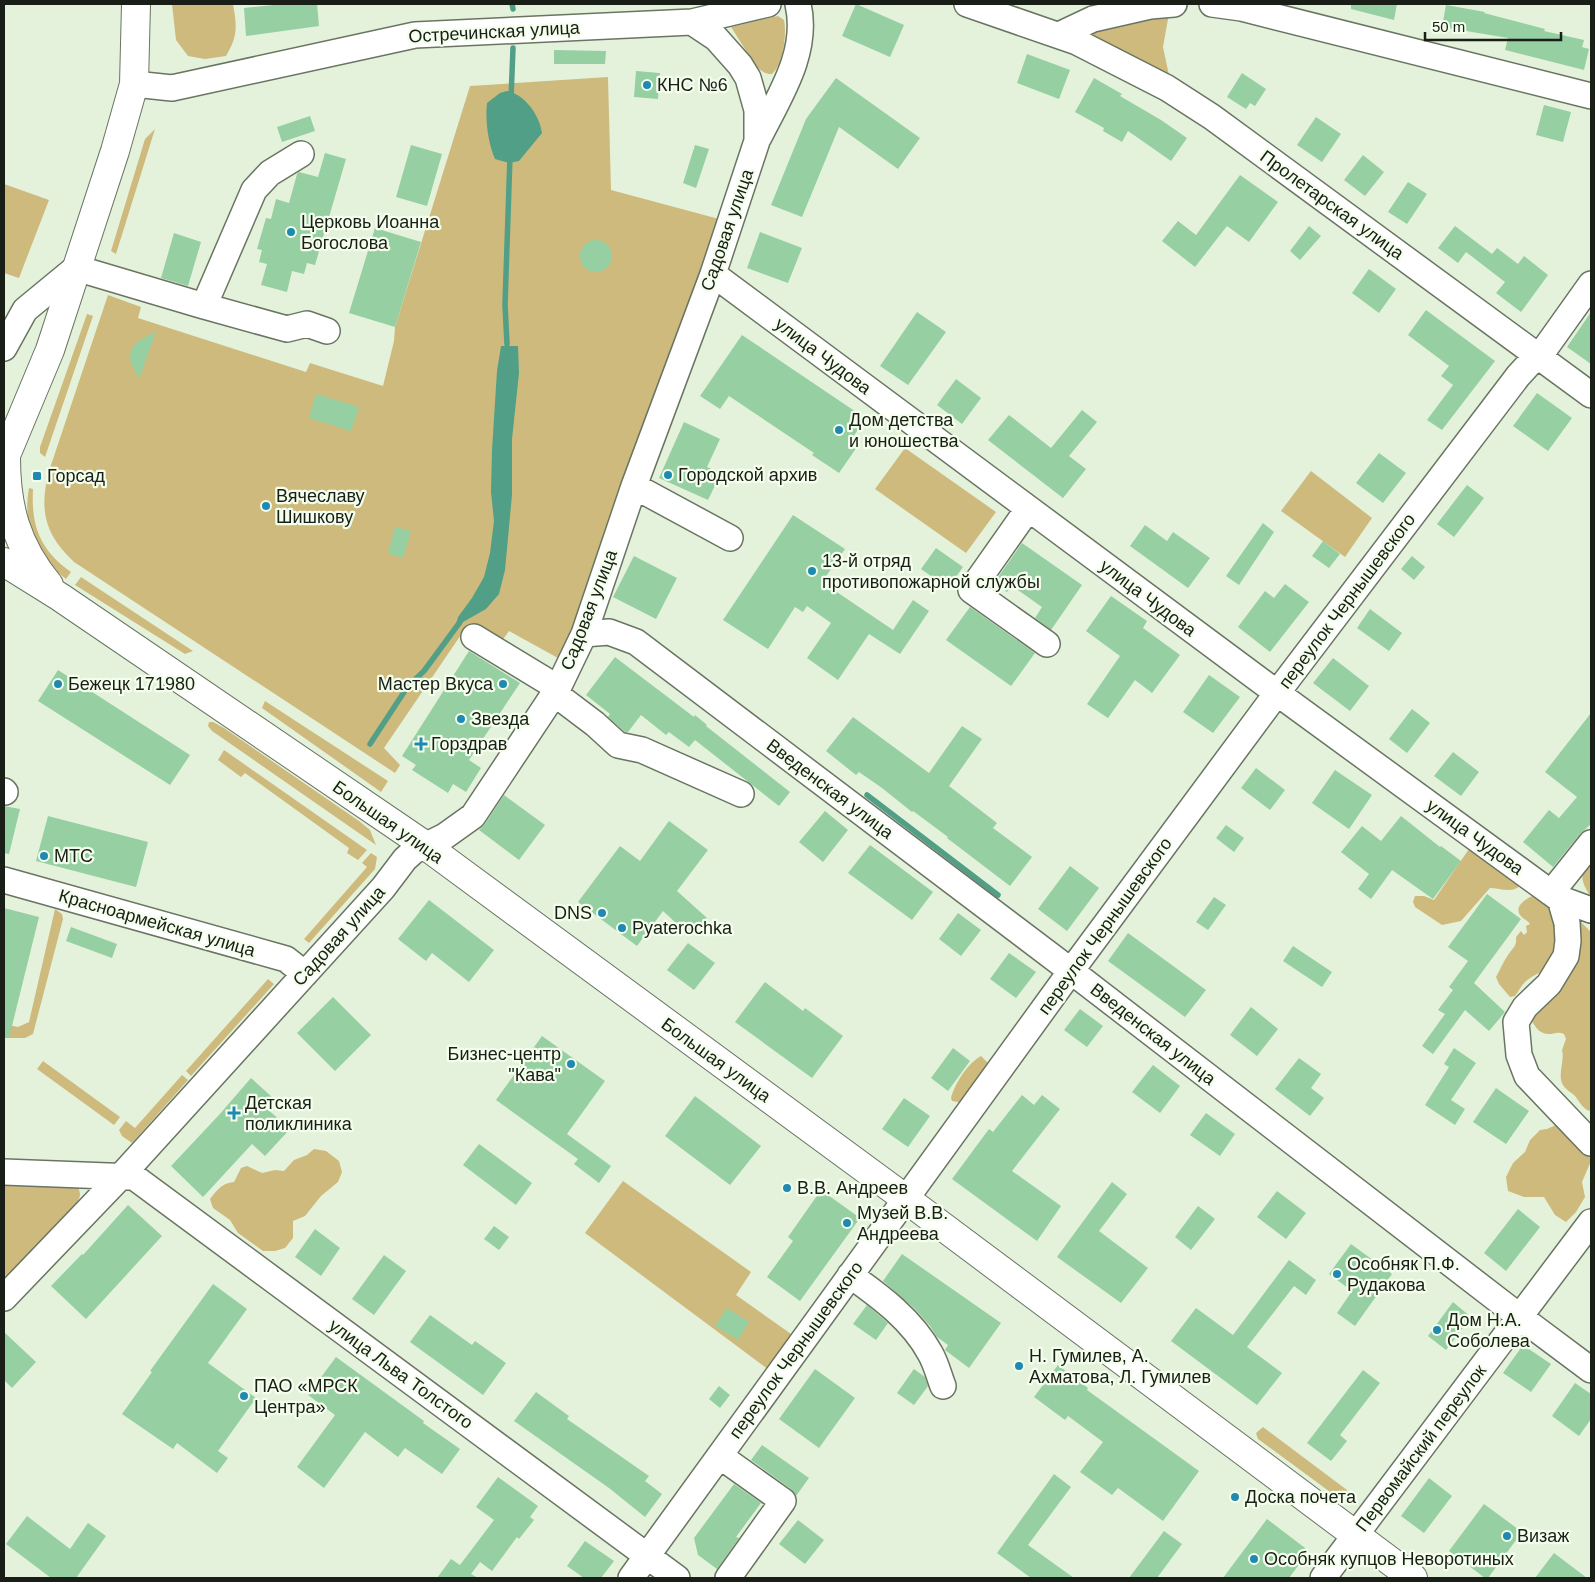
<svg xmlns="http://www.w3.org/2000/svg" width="1595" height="1582" font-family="Helvetica,sans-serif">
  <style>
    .green { fill: #ceba7d }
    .water { fill: #519f86 }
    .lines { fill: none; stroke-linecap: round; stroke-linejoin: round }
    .stream { stroke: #519f86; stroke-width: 5.5 }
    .building { fill: #95cfa2 }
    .minor-casing { stroke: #697561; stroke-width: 28 }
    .major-casing { stroke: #697561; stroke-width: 30 }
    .minor { stroke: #fff; stroke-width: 25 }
    .major { stroke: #fff; stroke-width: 28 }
    .poi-dot { fill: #1f8ab1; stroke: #f4feec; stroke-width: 2 }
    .labels { text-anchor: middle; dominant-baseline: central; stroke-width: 4.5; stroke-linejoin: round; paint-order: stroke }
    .street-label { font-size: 18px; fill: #191e16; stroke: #f4feec }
    .poi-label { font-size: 18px; fill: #191e16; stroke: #f4feec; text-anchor: start }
  </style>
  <rect width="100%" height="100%" fill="#e5f2db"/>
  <!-- green -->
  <path class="green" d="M172 4H233C237 26 238 36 226 56L205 59 188 56 176 40Z
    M1170 8 1163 47 1169 75 1088 35 1108 22Z
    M778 16 784 20C787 34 783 65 772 74 764 74 760 70 755 65L731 27Z
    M608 77 611 190 719 219 692 294 694 296 588 587H586L577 615 578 627 558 658 509 631 499 645 467 626 384 748 400 765 395 773 74 562C44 534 39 509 49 471L108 295 141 307 138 318 306 372 310 363 383 386 394 341 395 327 470 86Z
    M155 129 116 254 111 251 145 139Z
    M4 184 49 200 19 278 4 273Z
    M87 314 93 316 45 457 40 453V447Z
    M905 448 996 512 966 553 875 489Z
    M1311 471 1372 518 1345 557 1281 511Z
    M29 488 33 489C31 526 40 550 71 572L66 579C36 557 22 526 29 488Z
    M81 577 193 651 185 654 75 585Z
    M265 701 388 781 381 792 262 708Z
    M209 722H213L224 728 359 821 370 830 376 845 212 731 208 726Z
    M224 750 367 850 358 860 347 853 349 848 245 773 241 777 218 760Z
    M1471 846 1521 885C1512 894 1500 888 1490 888L1461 921 1442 925 1415 907 1413 902 1415 896H1424L1434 900Z
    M371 853 377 857 375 869 309 943 304 939 367 867 362 863Z
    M1591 855V897C1579 879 1580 873 1591 855Z
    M1532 896H1538L1577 918 1591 932V1109L1589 1111C1581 1107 1580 1102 1575 1096 1571 1092 1566 1090 1563 1085 1557 1075 1565 1061 1562 1050L1566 1039 1564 1034C1558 1031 1554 1034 1548 1034 1537 1034 1532 1021 1528 1013L1553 984 1563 986 1565 972 1546 968C1539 974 1531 976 1525 982 1521 986 1518 992 1515 996L1510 997 1499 984 1496 977C1500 970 1503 962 1508 955 1513 948 1517 946 1516 937L1521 931 1524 935 1527 932 1526 926 1530 924C1527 920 1523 919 1520 915 1514 906 1526 899 1532 896Z
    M55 909 62 914 63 919 33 1034 25 1038H4V1024L18 1027 29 1022Z
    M268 979 274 984 191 1076 186 1071Z
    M981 1056 988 1063V1069L964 1103 952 1101 951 1098C955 1083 968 1063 981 1056Z
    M43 1061 120 1117 114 1125 37 1069Z
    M182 1075 188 1080 132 1143 122 1136 119 1130 126 1121 135 1128Z
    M1558 1124 1591 1150V1161L1582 1182 1585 1197 1576 1212 1566 1222 1555 1215 1544 1197H1524L1508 1191 1506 1177 1513 1163 1525 1152 1530 1140 1540 1130 1547 1129Z
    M314 1149 326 1151 339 1161 342 1172 338 1182 321 1196 305 1216 293 1221V1238L285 1248 275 1251H263L238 1233 230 1220 213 1208 210 1199C217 1190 222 1183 234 1182L241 1168 247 1166 262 1173 275 1170 284 1171 294 1160 307 1155Z
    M4 1177 72 1182C77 1186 80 1189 80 1195 79 1211 18 1268 4 1283Z
    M623 1181 751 1272 736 1295 794 1336 769 1370 585 1233Z
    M1263 1427 1347 1490 1348 1497 1343 1500H1341L1258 1439 1256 1433Z"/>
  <!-- water -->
  <path class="water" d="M507 91C525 94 540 116 542 133L519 161 509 163 495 159C488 143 485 120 487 103L500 93Z
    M501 346H518L519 373 512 439V495L505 570 499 594 486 609 456 626 458 617 472 598 484 577 490 553 494 521 491 492 492 450 497 371Z"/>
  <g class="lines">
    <!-- stream -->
    <path class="stream" d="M512 4 513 9
      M511 99 513 48
      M507 344 505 305 510 156
      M370 744 408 686 424 671 460 622
      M867 795 998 895"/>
  </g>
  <!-- building -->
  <path class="building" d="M284 4H317L319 26 246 36 244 8Z
    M856 4 904 25 890 57 842 36Z
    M1351 4H1397L1394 20 1351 9Z
    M1446 5 1485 12 1484 13 1545 29 1544 31 1584 40 1582 47 1589 49 1584 70 1505 50 1508 38 1442 27Z
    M554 50 606 51 605 64H554Z
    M1027 54 1070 70 1059 99 1017 83Z
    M636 71 660 73 658 99 634 97Z
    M1242 73 1266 89 1255 106 1250 103 1246 109 1227 97Z
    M836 78 920 138 898 169 839 127 802 217 771 205 806 119Z
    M1094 78 1122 94 1120 96 1161 120 1187 138 1171 161 1128 131 1122 142 1103 131 1104 128 1075 112Z
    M1544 105 1571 112 1563 142 1536 135Z
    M310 116 315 131 282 142 277 127Z
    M1316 117 1341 134 1322 162 1297 145Z
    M411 145 442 154 427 206 396 197Z
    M695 145 709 149 696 188 683 183Z
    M325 153 346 159 315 265 307 263 304 274 292 271 287 292 261 285 267 264 259 262 262 250 257 249 266 218 271 219 276 199 289 203 297 174 299 172 318 177Z
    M1363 155 1384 172 1365 196 1344 180Z
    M1240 175 1278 202 1249 242 1227 226 1195 267 1162 241 1178 221 1196 235Z
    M1408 182 1427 194 1407 224 1388 212Z
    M1309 226 1321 236 1300 260 1290 251Z
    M1455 226 1492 254 1497 248 1518 264 1524 256 1548 275 1521 312 1496 293 1505 282 1466 252 1458 263 1438 248Z
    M375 228 421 242 395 327 349 313Z
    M760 232 802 248 788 283 747 268Z
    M174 233 201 242 188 286 161 278Z
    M580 256a16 16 0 1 1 32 0a16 16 0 1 1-32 0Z
    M1369 269 1396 289 1379 313 1352 293Z
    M1426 310 1495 361 1442 430 1427 420 1453 385 1441 376 1449 366 1408 335Z
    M917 312 946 332 908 385 880 366Z
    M1591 312V364L1567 347Z
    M156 332 139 379 130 360 131 349 138 341Z
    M742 335 865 418 852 439 859 444 839 473 812 455 814 453 729 396 720 409 700 396Z
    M956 379 981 398 962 424 937 405Z
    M1537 393 1572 418 1548 451 1513 426Z
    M316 394 359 407 351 431 309 418Z
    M1082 410 1097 422 1069 456 1086 469 1063 498 988 440 1009 415 1051 448Z
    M684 422 720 439 707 467 721 473 708 500 659 478Z
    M1379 453 1406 473 1383 503 1356 483Z
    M1467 485 1484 498 1454 537 1437 524Z
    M793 515 845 549 822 582 893 630 913 600 929 611 900 654 869 634 838 680 807 658 831 623 807 606 803 612 795 607 768 649 723 620Z
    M1263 523 1274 532 1239 585 1226 576Z
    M1145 525 1167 541 1173 532 1210 558 1188 588 1130 546Z
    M395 527 411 531 403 558 388 553Z
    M1323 541 1340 554 1329 568 1312 556Z
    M1022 543 1082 585 1051 630 1035 618 1042 607 1012 586 1007 592 994 583Z
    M936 548 963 567 948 588 921 569Z
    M634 556 677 578 656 619 613 597Z
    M1412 556 1425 567 1414 580 1401 569Z
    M1285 584 1309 602 1270 652 1238 627 1265 591 1274 598Z
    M1111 596 1147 621 1143 628 1180 655 1152 693 1135 680 1108 718 1087 704 1120 656 1086 631Z
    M970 607 1035 653 1011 686 946 640Z
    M1370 609 1402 633 1389 651 1357 628Z
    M469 651 520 683 469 760 481 768 466 792 453 784 448 793 412 770 416 765 402 756Z
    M615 657 694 717 695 715 707 725 706 726 790 792 779 806 695 740 689 747 669 732 666 735 641 715 628 732H625L608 717 610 714 586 695Z
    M1333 658 1369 686 1350 711 1313 683Z
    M58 670 190 755 170 785 38 701Z
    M1209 675 1240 697 1213 733 1183 712Z
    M1412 709 1430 723 1407 753 1389 739Z
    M1591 713V824L1580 834 1553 867 1523 842 1549 810 1559 818 1577 797 1545 772Z
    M853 717 929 773 962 726 982 739 949 786 997 823 993 828 1032 857 1010 886 947 838 948 837 913 811 912 812 882 788 859 772 856 775 826 751Z
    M1453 752 1479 772 1461 796 1434 776Z
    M1256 768 1285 790 1270 810 1241 788Z
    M1335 770 1372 795 1349 829 1312 803Z
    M504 795 545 825 519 860 479 830 485 824Z
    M4 806 20 809 9 854 4 853Z
    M825 811 848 830 823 862 799 842Z
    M48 816 148 842 136 887 36 861Z
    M1401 816 1440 847 1441 846 1461 861 1433 899 1392 870 1371 899 1358 889 1369 874 1341 852 1362 826 1381 841Z
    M669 821 708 850 677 891 707 918 690 936 663 911 637 946 578 902 620 846 640 861Z
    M1226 825 1244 838 1234 852 1216 838Z
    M870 845 933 892 912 920 848 873Z
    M1070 866 1099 888 1067 931 1038 909Z
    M1487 894 1521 919 1474 983 1505 1012 1489 1031 1465 1010 1433 1054 1422 1046 1445 1014 1438 1010 1453 990 1449 987 1468 961 1448 947Z
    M1214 897 1226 905 1208 930 1196 922Z
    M429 900 494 950 469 982 432 953 426 961 398 939Z
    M4 908 39 917 9 1038 4 1037Z
    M958 913 981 930 961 956 939 939Z
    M71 927 117 944 112 958 66 941Z
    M1128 933 1206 990 1185 1017 1108 961Z
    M688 943 715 963 694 990 667 970Z
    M1293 946 1332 972 1322 987 1283 961Z
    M1009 953 1036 972 1016 998 990 979Z
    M765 982 803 1011 805 1008 843 1036 812 1078 735 1022Z
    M333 997 371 1035 335 1071 297 1033Z
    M1251 1007 1278 1029 1257 1056 1230 1035Z
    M1080 1009 1103 1026 1087 1047 1064 1030Z
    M542 1036 605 1081 567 1134 611 1166 599 1183 574 1164 578 1159 496 1100Z
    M953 1048 970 1061 948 1091 931 1078Z
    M1454 1048 1476 1063 1451 1100 1465 1109 1455 1125 1425 1105 1449 1067 1444 1064Z
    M1299 1058 1321 1074 1311 1088 1324 1098 1310 1116 1275 1089Z
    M1153 1065 1180 1086 1160 1113 1132 1092Z
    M251 1078 273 1098 265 1107 290 1129 265 1156 252 1144 203 1197 171 1166 219 1115Z
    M1496 1088 1529 1111 1506 1144 1473 1122Z
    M1022 1095 1034 1105 1042 1095 1060 1109 1012 1171 1061 1206 1037 1241 952 1179 989 1129 993 1132Z
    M695 1096 761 1146 730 1185 665 1136Z
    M904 1098 930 1116 908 1147 882 1129Z
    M1206 1113 1235 1134 1220 1156 1190 1135Z
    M479 1144 532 1183 516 1205 463 1165Z
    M1112 1182 1127 1194 1099 1231 1148 1268 1121 1303 1057 1257Z
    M821 1190 860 1218 800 1301 767 1277 793 1241 788 1237Z
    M1277 1191 1306 1213 1286 1239 1257 1217Z
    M128 1205 162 1236 86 1319 51 1286 82 1254 83 1255Z
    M1198 1206 1215 1219 1191 1250 1175 1237Z
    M1518 1209 1540 1227 1506 1271 1484 1253Z
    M494 1226 509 1237 499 1250 484 1239Z
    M315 1229 340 1248 321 1276 295 1257Z
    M1351 1244 1392 1274 1355 1326 1337 1313 1352 1291 1329 1274Z
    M902 1254 1001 1323 969 1368 945 1350 948 1345 937 1337 930 1326 915 1309 883 1281Z
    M384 1255 406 1271 374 1315 352 1299Z
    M1289 1260 1316 1280 1306 1295 1294 1286 1247 1347 1282 1373 1257 1405 1171 1341 1196 1308 1233 1335Z
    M213 1284 247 1309 208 1363 256 1398 218 1451 228 1458 217 1473 177 1443 173 1449 122 1414 152 1372 150 1371Z
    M1453 1302 1471 1317 1446 1350 1428 1336Z
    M867 1305 888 1323 876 1340 853 1324Z
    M727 1308 749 1322 738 1340 715 1326Z
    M430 1315 472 1345 475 1341 506 1363 483 1395 410 1342Z
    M4 1332 36 1362 12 1388 4 1380Z
    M1523 1345 1551 1364 1531 1392 1503 1373Z
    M336 1357 424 1421 423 1423 460 1449 442 1474 405 1448 398 1457 365 1432 324 1488 297 1467 335 1415 308 1395Z
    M1058 1365 1088 1388 1087 1390 1199 1471 1163 1521 1118 1488 1112 1495 1080 1472 1103 1442 1068 1416 1065 1420 1034 1397Z
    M815 1369 855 1398 819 1448 779 1419Z
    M914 1369 925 1377 928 1386 914 1405 897 1393Z
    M1363 1370 1380 1383 1340 1435 1347 1441 1331 1461 1307 1443Z
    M1575 1383 1591 1394V1419L1579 1436 1552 1416Z
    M719 1386 730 1395 720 1408 709 1399Z
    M536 1392 569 1416 567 1419 649 1476 645 1481 662 1494 645 1517 609 1488 514 1421Z
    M762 1445 809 1478 796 1496 791 1489 751 1460Z
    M1054 1474 1071 1487 1028 1545 1074 1578H1031L997 1553Z
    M498 1477 538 1506 530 1517 534 1520 519 1539 517 1537 492 1571 480 1562 471 1574 478 1578H437L451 1559 460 1565 494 1520 476 1507Z
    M1429 1478 1452 1496 1424 1533 1401 1516Z
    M734 1484 761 1503 736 1537 739 1538 717 1569 698 1555 694 1538Z
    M1484 1504 1522 1532 1488 1578H1485L1449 1551Z
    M27 1516 70 1549 88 1523 106 1536 76 1578H51L6 1544Z
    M1267 1519 1309 1551 1289 1578H1223Z
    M798 1520 824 1540 805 1564 779 1544Z
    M1164 1531 1182 1544 1157 1578H1129Z
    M585 1541 614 1561 601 1578H584L567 1566Z
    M1554 1553 1587 1578H1535Z"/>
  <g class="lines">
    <!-- minor casing -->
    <g class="minor-casing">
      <path id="minor" d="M967 4 1077 42 1167 88 1212 117 1591 395
        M1212 4 1241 8 1591 96
        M1059 35 1093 19 1150 6 1174 4
        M134 84 172 88 415 35 692 22 768 4
        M759 137C780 95 809 52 798 4
        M713 274 1277 693 1558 898 1591 910
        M204 306 287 329 307 324 327 331
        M4 348 25 310 76 268 204 306 254 190 270 173 301 154
        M634 486 730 538
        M1028 509 971 590 1047 644
        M584 634 609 632 636 642 1071 971 1520 1317 1591 1370
        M474 637 558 688
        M554 693 595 724 618 745 642 750 741 794
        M4 791 5 792
        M4 880 286 959 305 974
        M1551 893 1591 843
        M1560 899 1567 923 1568 941 1566 956 1549 984 1525 1007 1516 1022 1519 1055 1527 1076 1591 1143
        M4 1172 134 1177 677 1578
        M850 1275C881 1297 912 1320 930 1353 936 1363 939 1376 943 1386
        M4 1298 122 1175 383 888 405 859 414 851 445 836 473 816 558 688 584 634 634 486 713 274 757 141V110L748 78 740 65 716 38 692 22
        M720 1456 783 1501 728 1578
        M631 1578 1071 971 1277 693 1518 376 1529 364 1539 357 1591 284
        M1323 1578 1591 1222"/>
    </g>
    <!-- major casing -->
    <g class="major-casing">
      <path id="major" d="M6 457C6 507 16 545 49 585
        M4 460 50 350 115 151 134 84 136 4
        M4 562 60 597 426 846 906 1199 1413 1578"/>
    </g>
    <!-- minor -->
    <use href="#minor" class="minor"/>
    <!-- major -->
    <use href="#major" class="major"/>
  </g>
  <!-- markers -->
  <g class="poi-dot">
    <circle cx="647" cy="85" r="5"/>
    <circle cx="291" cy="232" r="5"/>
    <circle cx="839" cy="430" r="5"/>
    <circle cx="668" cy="475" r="5"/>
    <rect x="32" y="471" width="10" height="10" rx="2.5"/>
    <circle cx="266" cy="506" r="5"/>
    <circle cx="812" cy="571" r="5"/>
    <circle cx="58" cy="684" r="5"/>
    <circle cx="503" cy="684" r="5"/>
    <circle cx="461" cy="719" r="5"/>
    <path d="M418.5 736.5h5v5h5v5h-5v5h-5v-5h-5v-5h5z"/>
    <circle cx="44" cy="856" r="5"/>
    <circle cx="602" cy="913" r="5"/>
    <circle cx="622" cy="928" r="5"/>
    <circle cx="571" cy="1064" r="5"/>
    <path d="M231.5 1105.5h5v5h5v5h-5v5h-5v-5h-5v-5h5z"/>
    <circle cx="787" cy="1188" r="5"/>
    <circle cx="847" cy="1223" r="5"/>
    <circle cx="1337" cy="1274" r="5"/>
    <circle cx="1437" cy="1330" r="5"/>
    <circle cx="1019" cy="1366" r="5"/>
    <circle cx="244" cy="1396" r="5"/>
    <circle cx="1235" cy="1497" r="5"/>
    <circle cx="1507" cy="1536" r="5"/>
    <circle cx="1254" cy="1559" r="5"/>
  </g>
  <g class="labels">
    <!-- street labels -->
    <g class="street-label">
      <text transform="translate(494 32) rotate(-3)">Остречинская улица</text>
      <text transform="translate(1332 205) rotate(36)">Пролетарская улица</text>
      <text transform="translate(727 230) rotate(-71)">Садовая улица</text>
      <text transform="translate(823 356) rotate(37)">улица Чудова</text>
      <text transform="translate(1148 598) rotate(37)">улица Чудова</text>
      <text transform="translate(1347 601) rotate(-53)">переулок Чернышевского</text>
      <text transform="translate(589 610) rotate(-69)">Садовая улица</text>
      <text transform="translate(830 789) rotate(37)">Введенская улица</text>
      <text transform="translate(388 822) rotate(35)">Большая улица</text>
      <text transform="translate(1475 837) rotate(36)">улица Чудова</text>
      <text transform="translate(157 923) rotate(16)">Красноармейская улица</text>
      <text transform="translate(1105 926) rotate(-54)">переулок Чернышевского</text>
      <text transform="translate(339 936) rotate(-48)">Садовая улица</text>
      <text transform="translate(1153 1034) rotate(38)">Введенская улица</text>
      <text transform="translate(716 1060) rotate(36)">Большая улица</text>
      <text transform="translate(796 1350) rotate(-54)">переулок Чернышевского</text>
      <text transform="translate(401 1374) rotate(36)">улица Льва Толстого</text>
      <text transform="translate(1421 1448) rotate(-53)">Первомайский переулок</text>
    </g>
    <!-- poi labels -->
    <g class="poi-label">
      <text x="657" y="85">КНС №6</text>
      <text x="301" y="222">Церковь Иоанна<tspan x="301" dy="21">Богослова</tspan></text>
      <text x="849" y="420">Дом детства<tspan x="849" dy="21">и юношества</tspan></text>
      <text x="678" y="475">Городской архив</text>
      <text x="47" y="476">Горсад</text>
      <text x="276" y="496">Вячеславу<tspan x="276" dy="21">Шишкову</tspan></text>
      <text x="822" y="561">13-й отряд<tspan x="822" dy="21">противопожарной службы</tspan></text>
      <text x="68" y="684">Бежецк 171980</text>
      <text x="493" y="684" text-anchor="end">Мастер Вкуса</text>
      <text x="471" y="719">Звезда</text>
      <text x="431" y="744">Горздрав</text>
      <text x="54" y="856">МТС</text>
      <text x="592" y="913" text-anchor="end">DNS</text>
      <text x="632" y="928">Pyaterochka</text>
      <text x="561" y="1054" text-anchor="end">Бизнес-центр<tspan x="561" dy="21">"Кава"</tspan></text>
      <text x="245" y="1103">Детская<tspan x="245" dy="21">поликлиника</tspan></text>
      <text x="797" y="1188">В.В. Андреев</text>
      <text x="857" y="1213">Музей В.В.<tspan x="857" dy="21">Андреева</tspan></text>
      <text x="1347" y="1264">Особняк П.Ф.<tspan x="1347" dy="21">Рудакова</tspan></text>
      <text x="1447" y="1320">Дом Н.А.<tspan x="1447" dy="21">Соболева</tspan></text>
      <text x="1029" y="1356">Н. Гумилев, А.<tspan x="1029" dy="21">Ахматова, Л. Гумилев</tspan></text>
      <text x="254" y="1386">ПАО «МРСК<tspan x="254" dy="21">Центра»</tspan></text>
      <text x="1245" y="1497">Доска почета</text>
      <text x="1517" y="1536">Визаж</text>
      <text x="1264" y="1559">Особняк купцов Неворотиных</text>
    </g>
  </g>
  <!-- border -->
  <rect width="1595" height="1582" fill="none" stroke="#191e16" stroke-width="10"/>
  <!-- scale -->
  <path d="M1425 32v8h136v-8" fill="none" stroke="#191e16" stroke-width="2.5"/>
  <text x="1432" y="32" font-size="15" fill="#191e16" stroke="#f4feec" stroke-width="4" paint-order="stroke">50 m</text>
</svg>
